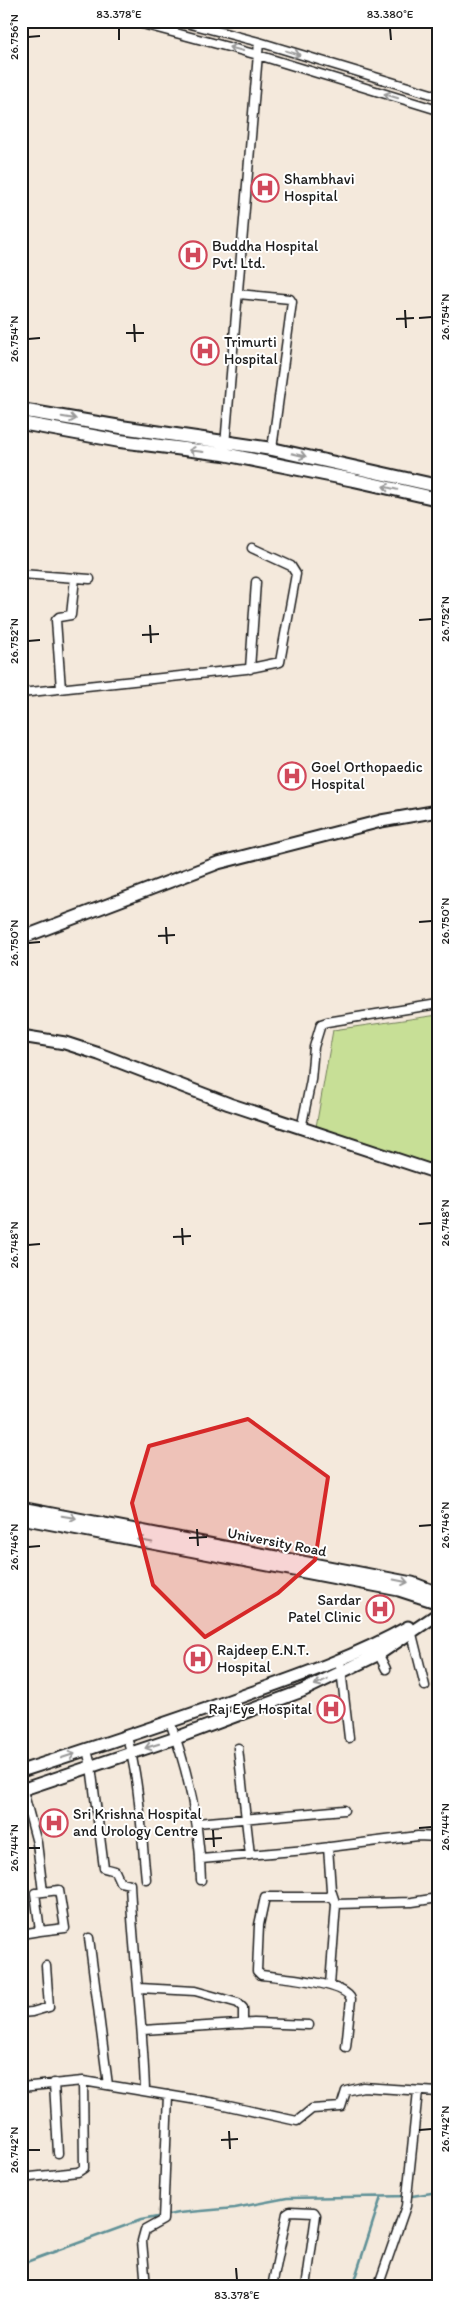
<svg xmlns="http://www.w3.org/2000/svg" width="459" height="2308" font-family="Itim,sans-serif">
  <style>
    .green { fill: #c7df96; stroke: #727e59 }
    .lines { fill: none; stroke-linecap: round; stroke-linejoin: round }
    .stream { stroke: #619197; stroke-width: 2.5 }
    .street-casing { stroke: #1c1c1c; stroke-width: 11 }
    .secondary-casing { stroke: #1c1c1c; stroke-width: 15 }
    .primary-casing { stroke: #1c1c1c; stroke-width: 16 }
    .street { stroke: #fff; stroke-width: 8 }
    .secondary { stroke: #fff; stroke-width: 11 }
    .primary { stroke: #fff; stroke-width: 12 }
    .oneway { stroke: #999 }
    .marked { fill: #d62828; fill-opacity: 0.2; stroke: #d62828; stroke-width: 4; stroke-linejoin: round }
    .ticks { fill: none; stroke: #1c1c1c; stroke-width: 2 }
    .labels { text-anchor: middle; dominant-baseline: central; stroke-width: 4; stroke-linejoin: round; paint-order: stroke }
    .poi-label { font-size: 15px; fill: #1c1c1c; stroke: #fff; text-anchor: start }
    .street-label { font-size: 15px; fill: #1c1c1c; stroke: #fff }
    .neatline { fill: none; stroke: #1c1c1c; stroke-width: 2 }
    .ticks-label { font-size: 12px; text-anchor: middle; fill: #1c1c1c }
  </style>
  <rect width="100%" height="100%" fill="#f4e9dc"/>
  <filter id="ink" filterUnits="userSpaceOnUse"><feTurbulence type="fractalNoise" baseFrequency=".02" numOctaves="2"/><feDisplacementMap in="SourceGraphic" scale="10" xChannelSelector="R" yChannelSelector="G"/><feConvolveMatrix kernelMatrix="1 2 1 2 8 2 1 2 1" color-interpolation-filters="sRGB"/></filter>
  <g filter="url(#ink)">
    <!-- green -->
    <path class="green" d="M438 1015V1166L316 1127 333 1030Z"/>
    <g class="lines">
      <!-- stream -->
      <path class="stream" d="M21 2264 141 2220 179 2213 235 2208 287 2198 412 2196 438 2192
        M352 2287 381 2197"/>
      <!-- street casing -->
      <g class="street-casing">
        <path id="street" d="M131 21 258 55 438 110
          M179 21 259 42 438 96
          M238 294 290 299 292 302 272 449
          M225 445 259 42
          M21 574 90 579
          M250 669 256 582
          M61 689 56 620 59 617 71 615 75 578
          M21 693 246 669 280 662 296 574 291 566 252 548
          M301 1129 311 1080 314 1047 321 1024 327 1022 438 1004
          M411 1630 425 1686
          M377 1651 386 1669
          M340 1661 349 1738
          M170 1722C189 1773 200 1825 201 1880
          M127 1737C140 1782 141 1832 146 1879
          M238 1748 250 1855
          M87 1750 91 1766 104 1868 115 1871 120 1882 130 1884C133 1953 143 2022 145 2091
          M22 1787 37 1843 43 1892
          M197 1823 344 1810
          M328 1847 331 1890 335 1902
          M201 1859 306 1850 418 1836 438 1837
          M59 1890 65 1928 40 1931 35 1893Z
          M333 1897H265L259 1925 257 1971 261 1975C279 1977 345 1982 351 1999L346 2047
          M21 1934 40 1931
          M89 1938 108 2085
          M330 1985 336 1904 412 1902 438 1898
          M139 1988 195 1991 238 2003 243 2008V2024
          M21 2013 32 2012 49 2007 46 1966
          M143 2030 254 2023 309 2025
          M54 2083 58 2153
          M21 2087 83 2081 215 2103 297 2121 312 2109 341 2107 346 2091 363 2087 438 2092
          M21 2178 78 2172 84 2168 83 2081
          M146 2287 142 2241 145 2230 163 2220 168 2095
          M272 2287 287 2213 290 2211 314 2212 316 2215 307 2280
          M378 2287 406 2206 418 2091"/>
      </g>
      <!-- secondary casing -->
      <g class="secondary-casing">
        <path id="secondary" d="M21 938 218 863 381 821 438 811
          M21 1036 65 1043 99 1054 229 1104 438 1173
          M21 1508 412 1583 438 1593
          M21 1518 399 1590 433 1601
          M21 1771C98 1746 175 1721 251 1693 305 1674 358 1655 408 1627
          M21 1790 176 1738 302 1691 379 1654 438 1614"/>
      </g>
      <!-- primary casing -->
      <g class="primary-casing">
        <path id="primary" d="M21 410 121 427 272 449 438 486
          M21 423 120 441 224 454 354 480 438 499"/>
      </g>
      <!-- street -->
      <use href="#street" class="street"/>
      <!-- secondary -->
      <use href="#secondary" class="secondary"/>
      <!-- primary -->
      <use href="#primary" class="primary"/>
    </g>
    <!-- one-way arrows -->
    <defs><path id="oneway-shaft" d="M-6 0H5M1.5-3L5.5 0L1.5 3" fill="none" stroke-width="1.6" stroke-linecap="round" stroke-linejoin="round" transform="scale(1.25)"/></defs>
    <g class="oneway">
      <use href="#oneway-shaft" transform="translate(236 49) rotate(-165)"/>
      <use href="#oneway-shaft" transform="translate(293 53) rotate(17)"/>
      <use href="#oneway-shaft" transform="translate(391 96) rotate(-163)"/>
      <use href="#oneway-shaft" transform="translate(69 418) rotate(10)"/>
      <use href="#oneway-shaft" transform="translate(196 451) rotate(-173)"/>
      <use href="#oneway-shaft" transform="translate(299 455) rotate(13)"/>
      <use href="#oneway-shaft" transform="translate(390 488) rotate(-167)"/>
      <use href="#oneway-shaft" transform="translate(69 1517) rotate(10)"/>
      <use href="#oneway-shaft" transform="translate(145 1541) rotate(-169)"/>
      <use href="#oneway-shaft" transform="translate(401 1581) rotate(11)"/>
      <use href="#oneway-shaft" transform="translate(321 1682) rotate(154)"/>
      <use href="#oneway-shaft" transform="translate(152 1746) rotate(163)"/>
      <use href="#oneway-shaft" transform="translate(68 1756) rotate(-18)"/>
    </g>
  </g>
  <!-- marked area -->
  <path class="marked" d="M248 1419 328 1477 315 1560 278 1593 205 1637 153 1585 132 1503 149 1446Z"/>
  <!-- ticks -->
  <path class="ticks" d="M119 28V40M390 28 391 40M28 37 40 36M405 310 406 328M419 318 432 317M396 319 414 318M134 324 135 342M126 333H144M28 339 40 338M419 620 432 619M150 625 151 643M142 635 159 634M28 641 40 640M419 922 432 921M166 927 167 944M158 936 175 935M28 943 40 942M419 1224 432 1223M182 1228 183 1245M173 1237 191 1236M28 1245 40 1244M419 1526 432 1525M197 1529 198 1546M189 1538 207 1537M28 1547 40 1546M419 1828 432 1827M213 1830 214 1847M205 1839 222 1838M28 1848H40M419 2130 432 2129M229 2131 230 2149M221 2140 238 2139M28 2150H40M236 2268 237 2280"/>
  <!-- icons -->
  <defs>
    <g id="hospital-ring" transform="scale(1.4375)"><circle r="9.5" fill="#fff" stroke="#d1495b" stroke-width="1.5"/><path d="M-5-5h3v3.5h4V-5h3V5h-3V1.5h-4V5h-3Z" fill="#d1495b"/></g>
  </defs>
  <g fill-rule="evenodd">
    <use href="#hospital-ring" x="265" y="188"/>
    <use href="#hospital-ring" x="193" y="255"/>
    <use href="#hospital-ring" x="205" y="351"/>
    <use href="#hospital-ring" x="292" y="776"/>
    <use href="#hospital-ring" x="380" y="1609"/>
    <use href="#hospital-ring" x="198" y="1659"/>
    <use href="#hospital-ring" x="331" y="1709"/>
    <use href="#hospital-ring" x="54" y="1823"/>
  </g>
  <g class="labels">
    <!-- poi labels -->
    <g class="poi-label">
      <text x="284" y="179">Shambhavi<tspan x="284" dy="17">Hospital</tspan></text>
      <text x="212" y="246">Buddha Hospital<tspan x="212" dy="17">Pvt. Ltd.</tspan></text>
      <text x="224" y="342">Trimurti<tspan x="224" dy="17">Hospital</tspan></text>
      <text x="311" y="767">Goel Orthopaedic<tspan x="311" dy="17">Hospital</tspan></text>
      <text x="361" y="1600" text-anchor="end">Sardar<tspan x="361" dy="17">Patel Clinic</tspan></text>
      <text x="217" y="1650">Rajdeep E.N.T.<tspan x="217" dy="17">Hospital</tspan></text>
      <text x="312" y="1709" text-anchor="end">Raj Eye Hospital</text>
      <text x="73" y="1814">Sri Krishna Hospital<tspan x="73" dy="17">and Urology Centre</tspan></text>
    </g>
    <!-- street labels -->
    <g class="street-label">
      <text transform="translate(277 1542) rotate(11)">University Road</text>
    </g>
  </g>
  <!-- margin -->
  <rect width="459" height="2308" fill="none" stroke="#fff" stroke-width="55"/>
  <rect x="28" y="28" width="404" height="2252" class="neatline"/>
  <g class="ticks-label">
    <text x="119" y="18">83.378°E</text>
    <text x="390" y="18">83.380°E</text>
    <text transform="translate(14 37) rotate(-90)" y="4">26.756°N</text>
    <text transform="translate(445 317) rotate(-90)" y="4">26.754°N</text>
    <text transform="translate(14 339) rotate(-90)" y="4">26.754°N</text>
    <text transform="translate(445 619) rotate(-90)" y="4">26.752°N</text>
    <text transform="translate(14 641) rotate(-90)" y="4">26.752°N</text>
    <text transform="translate(445 921) rotate(-90)" y="4">26.750°N</text>
    <text transform="translate(14 943) rotate(-90)" y="4">26.750°N</text>
    <text transform="translate(445 1223) rotate(-90)" y="4">26.748°N</text>
    <text transform="translate(14 1245) rotate(-90)" y="4">26.748°N</text>
    <text transform="translate(445 1525) rotate(-90)" y="4">26.746°N</text>
    <text transform="translate(14 1547) rotate(-90)" y="4">26.746°N</text>
    <text transform="translate(445 1827) rotate(-90)" y="4">26.744°N</text>
    <text transform="translate(14 1848) rotate(-90)" y="4">26.744°N</text>
    <text transform="translate(445 2129) rotate(-90)" y="4">26.742°N</text>
    <text transform="translate(14 2150) rotate(-90)" y="4">26.742°N</text>
    <text x="237" y="2299">83.378°E</text>
  </g>
</svg>
